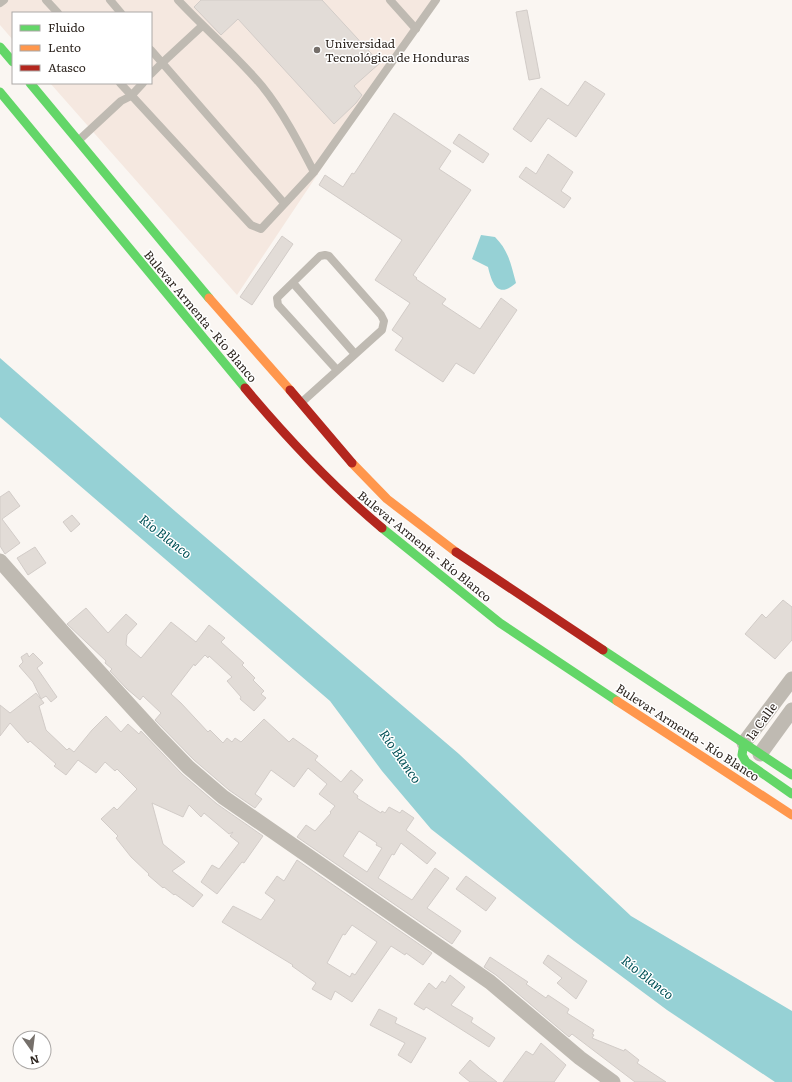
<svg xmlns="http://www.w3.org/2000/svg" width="792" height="1082" font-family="Literata,serif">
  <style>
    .built { fill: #f5e8e0 }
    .water { fill: #96d1d5 }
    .building { fill: #e2dcd7; stroke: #d2ccc8; fill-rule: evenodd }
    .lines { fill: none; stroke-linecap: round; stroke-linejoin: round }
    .lane { stroke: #bfbab2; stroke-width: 8 }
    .street { stroke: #bfbab2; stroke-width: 15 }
    .fast { stroke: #63d668; stroke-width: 9 }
    .slow { stroke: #ff974d; stroke-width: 9 }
    .jam { stroke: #b3261e; stroke-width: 9 }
    .poi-dot { fill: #756f6a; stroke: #fff; stroke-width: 1.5 }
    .labels { text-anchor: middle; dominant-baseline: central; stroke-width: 3; stroke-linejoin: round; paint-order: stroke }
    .poi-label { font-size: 12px; fill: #2e2620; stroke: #fff; text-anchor: start }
    .street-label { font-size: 12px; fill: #2e2620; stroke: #fff }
    .water-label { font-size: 13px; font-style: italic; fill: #005157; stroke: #fff }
  </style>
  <rect width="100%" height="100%" fill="#faf6f2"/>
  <!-- built -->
  <path class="built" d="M0 0H434L237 295 50 83H151V13H13V40L0 25Z"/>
  <!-- water -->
  <path class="water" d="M481 235 495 237C509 251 511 265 516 283 498 299 492 284 488 267L472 259Z
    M0 358 176 512 459 754 631 916 792 1011V1082H775L667 1010 574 941 431 829 382 771 330 701 0 417Z"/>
  <!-- building -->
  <path class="building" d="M201 0H322L380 63 354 86 362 95 356 103 334 124 238 19 221 35 194 7Z
    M527 10 540 78 529 80 516 12Z
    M585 81 605 94 576 137 548 118 531 142 513 129 541 88 568 106Z
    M394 113 451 151 439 169 471 190 413 275 417 278 416 279 446 299 442 304 480 329 501 298 517 310 474 374 456 363 443 382 395 350 403 338 392 330 410 303 375 280 402 240 319 185 325 175 343 187 352 173 354 174Z
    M459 134 489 154 483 163 453 143Z
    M548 154 573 172 561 191 571 198 564 208 519 177 526 167 536 174Z
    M282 236 293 244 252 305 240 297Z
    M9 491 20 506 2 519 20 543 5 554 0 546V497Z
    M72 515 80 524 71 532 63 522Z
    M35 547 46 563 28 575 17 558Z
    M783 600 792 607V640L775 659 745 634 762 614 766 618Z
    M86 608 108 633 126 614 137 624 127 635 126 645 141 658 171 622 196 642 209 625 225 638 221 642 244 663 242 665 255 678 253 680 264 691 261 694 266 698 254 711 240 699 241 697 227 681 232 677 209 656 208 658 205 655 195 666 194 664 171 694 181 703 208 732 210 730 223 743 227 738 232 742 235 738 241 742 264 719 289 742 293 738 318 756 315 760 341 782 351 770 363 780 353 792 358 796 357 798 381 813 382 811 385 813 389 807 400 813 402 810 414 818 406 830 436 853 427 864 401 843 394 855 392 854 378 878 412 900 435 868 449 878 427 908 461 931 452 944 297 837 306 825 315 831 331 813 330 812 335 806 319 794 327 784 308 768 294 787 271 770 255 794 262 799 255 808 229 790 194 760 155 720 161 713 143 696 140 700 127 689 110 671 112 669 105 663 106 661 67 624ZM359 831 377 843 376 845 382 848 367 872 343 856Z
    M27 653 29 657 33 653 43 663 37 668 57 697 51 702 46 696 41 699 33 682 19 666 23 662 21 657Z
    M36 693 44 703 39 706 46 730 67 750 69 748 74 752 92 730 106 716 121 732 128 724 139 734 141 731 182 774 217 804 263 836 244 863 242 862 217 894 201 882 212 865 219 869 239 843 230 836 233 832 229 834 204 813 201 817 189 805 183 817 152 803 163 844 185 862 172 871 203 895 193 907 175 894 174 895 164 887 163 888 148 875 149 874 131 857 116 838 118 836 101 819 114 807 117 810 137 789 117 769 115 771 105 762 96 773 78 760 66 775 54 766 56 764 30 741 28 743 10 723 0 736V705L10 713Z
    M297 860 432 953 423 965 406 953 405 955 391 946 352 1002 335 991 331 1000 312 989 316 983 292 966 293 965 222 922 233 906 261 920 275 900 265 893 277 876 284 881ZM352 925 377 942 355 975 352 973 350 977 327 963 343 934 345 935Z
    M466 876 496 898 486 911 456 889Z
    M548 955 587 981 576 999 557 983 562 978 543 963Z
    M490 957 528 982 526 984 546 998 548 995 569 1009 567 1013 594 1030 592 1034 594 1035 592 1038 624 1051 625 1049 639 1060 637 1063 666 1082H635L572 1034 569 1037 496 975 484 967Z
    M450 975 465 987 451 1005 473 1018 471 1022 495 1038 489 1047 426 1007 424 1010 414 1004 429 983 436 989 442 981 445 983Z
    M379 1009 397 1018 395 1023 426 1038 411 1063 398 1055 405 1043 370 1025Z
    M541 1043 566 1065 554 1082H503L526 1051 533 1055Z
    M470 1060 480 1069 497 1082H470L459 1073Z"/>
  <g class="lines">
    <!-- lane -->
    <path class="lane" d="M46 0 58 13
      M110 0 121 13
      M178 0C205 29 236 55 262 86 283 112 299 143 314 172
      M390 0 416 29
      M0 3 4 0
      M151 50 284 203
      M151 74 162 63 202 26
      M120 83 251 225 261 229 314 172 436 0
      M79 140 121 101 131 96 143 83
      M293 283 355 354
      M302 402 382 330 384 321 381 315 329 256 325 255 320 256 277 298 278 305 337 370"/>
    <!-- street -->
    <path class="street" d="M0 561 62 631 157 735 188 767 223 797 490 982 580 1058 613 1082
      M744 743 792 679
      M760 754 792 710"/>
    <!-- fast -->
    <path class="fast" d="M0 47 13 62
      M30 83 209 298
      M0 92 245 388
      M382 528 500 623 617 701
      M603 650 792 775
      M744 743 742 755 746 762 792 794"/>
    <!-- slow -->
    <path class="slow" d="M209 298 290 390
      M352 463 387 499 456 552
      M617 701 792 815"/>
    <!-- jam -->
    <path class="jam" d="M245 388C287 438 332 486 382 528
      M290 390 352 463
      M456 552 603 650"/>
  </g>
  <!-- markers -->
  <circle class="poi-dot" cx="317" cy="50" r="4"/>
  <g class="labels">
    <!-- poi labels -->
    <g class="poi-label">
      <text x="325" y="43">Universidad<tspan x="325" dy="14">Tecnológica de Honduras</tspan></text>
    </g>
    <!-- street labels -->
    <g class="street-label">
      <text transform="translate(201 316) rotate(50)">Bulevar Armenta - Río Blanco</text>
      <text transform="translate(425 546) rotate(39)">Bulevar Armenta - Río Blanco</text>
      <text transform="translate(761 721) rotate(-54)">1a Calle</text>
      <text transform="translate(688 732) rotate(33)">Bulevar Armenta - Río Blanco</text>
    </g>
    <!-- water labels -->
    <g class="water-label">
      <text transform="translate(166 536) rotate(38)">Río Blanco</text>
      <text transform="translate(401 756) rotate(55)">Río Blanco</text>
      <text transform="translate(648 977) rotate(38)">Río Blanco</text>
    </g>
  </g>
  <!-- legend -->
  <rect x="12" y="12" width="140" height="72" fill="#ffffff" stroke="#aba8a6"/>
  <rect x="20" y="25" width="20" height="6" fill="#63d668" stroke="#aba8a6"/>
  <text x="48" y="32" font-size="12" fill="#2e2620">Fluido</text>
  <rect x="20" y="45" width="20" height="6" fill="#ff974d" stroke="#aba8a6"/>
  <text x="48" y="52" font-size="12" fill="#2e2620">Lento</text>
  <rect x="20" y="65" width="20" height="6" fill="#b3261e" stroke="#aba8a6"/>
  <text x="48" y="72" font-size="12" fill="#2e2620">Atasco</text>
  <!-- north arrow -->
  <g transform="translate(32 1050) rotate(166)"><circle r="19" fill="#ffffff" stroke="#aba8a6"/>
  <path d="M0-3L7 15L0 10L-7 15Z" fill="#756f6a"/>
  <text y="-6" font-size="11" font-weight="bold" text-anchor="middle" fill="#2e2620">N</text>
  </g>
</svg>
